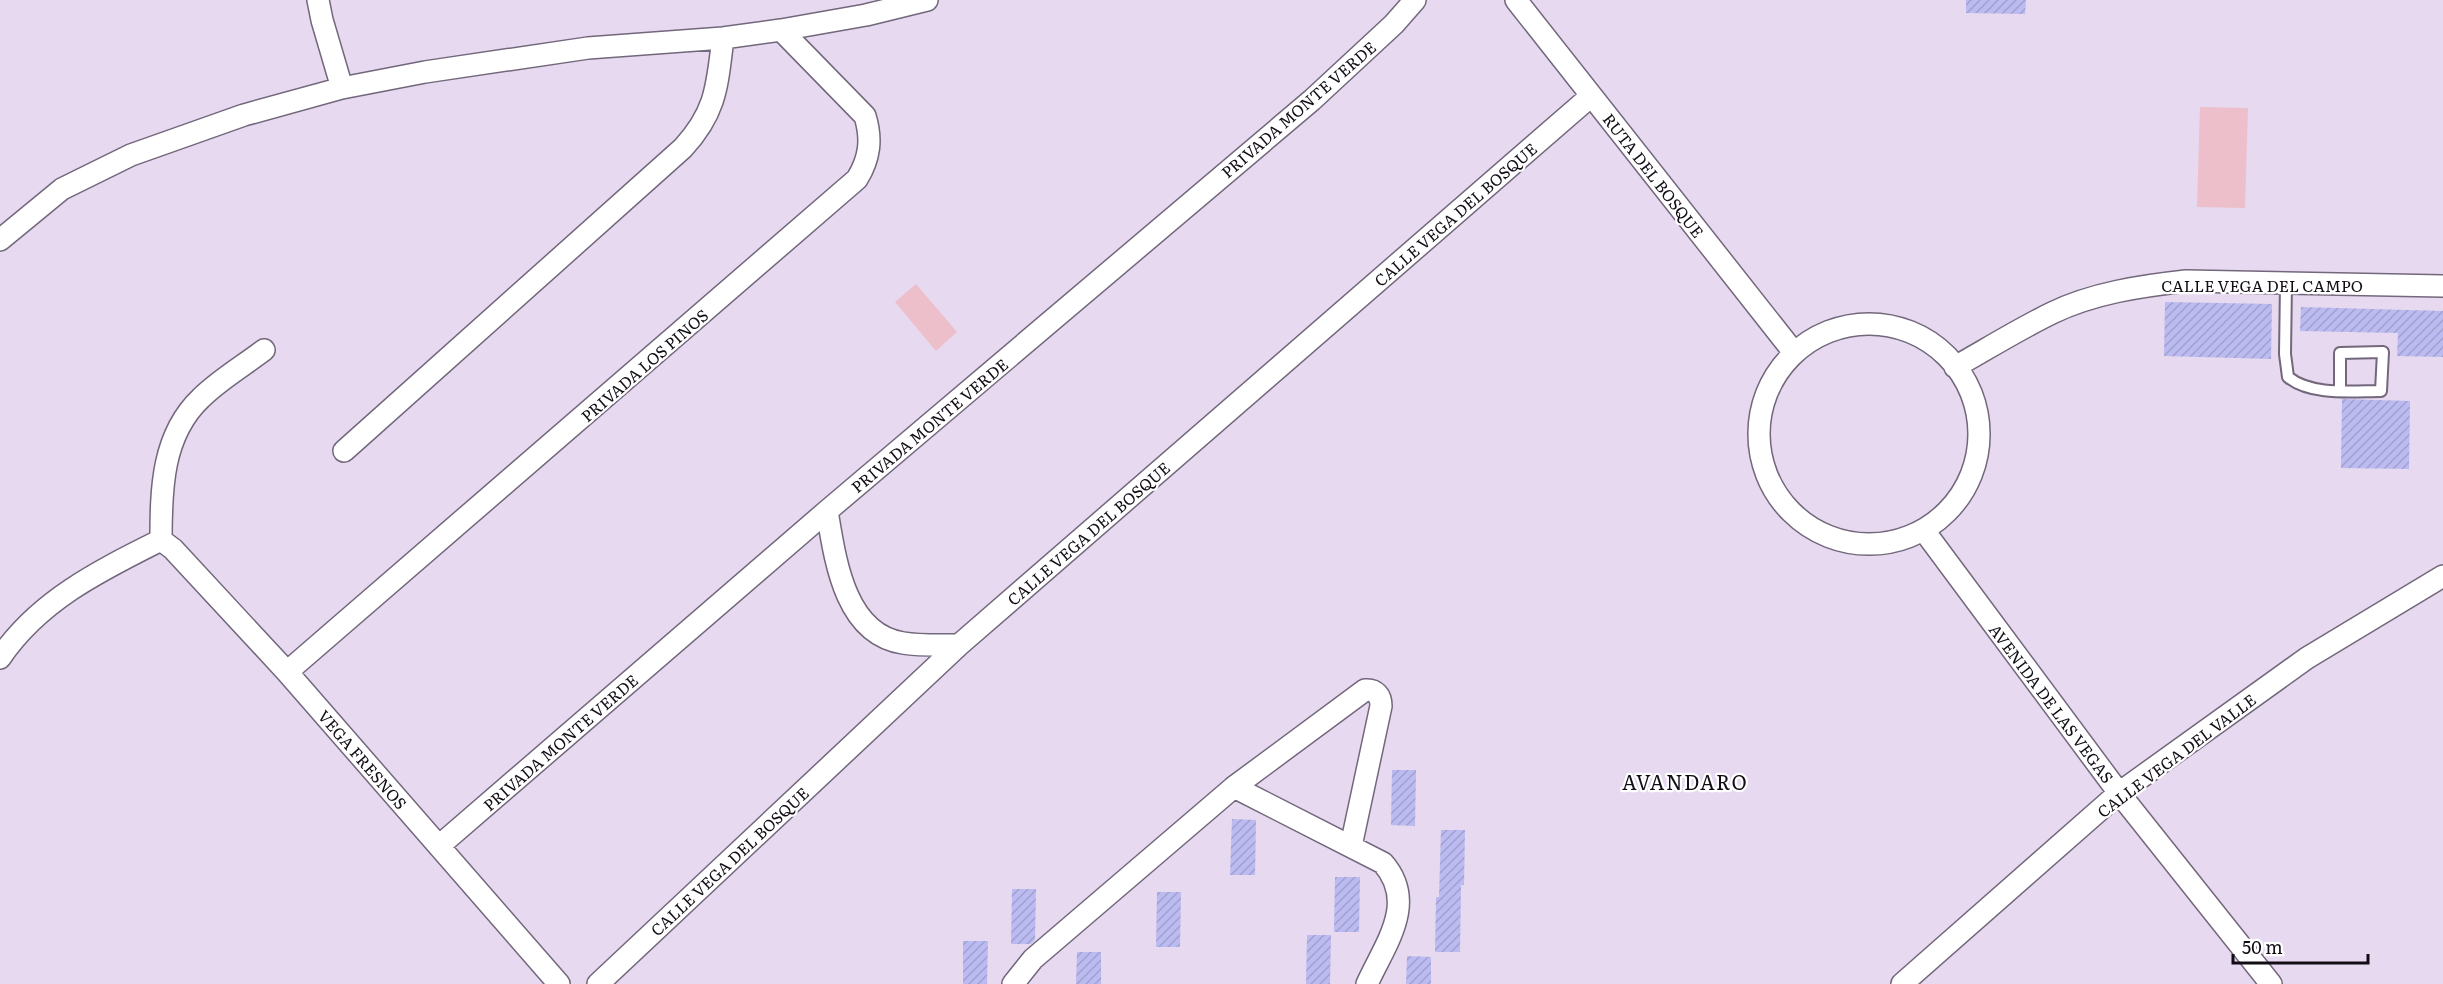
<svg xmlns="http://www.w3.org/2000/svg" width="2443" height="984" font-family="Literata,serif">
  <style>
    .green { fill: #edbfca }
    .building { fill: url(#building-hatch) }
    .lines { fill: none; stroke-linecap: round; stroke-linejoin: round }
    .service-casing { stroke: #72677b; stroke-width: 14 }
    .minor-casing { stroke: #72677b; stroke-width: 24 }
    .service { stroke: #fff; stroke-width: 10 }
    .minor { stroke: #fff; stroke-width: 21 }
    .labels { text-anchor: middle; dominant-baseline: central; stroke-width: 4.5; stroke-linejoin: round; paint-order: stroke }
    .street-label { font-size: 16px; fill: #120d15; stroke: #fff }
    .quarter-label { font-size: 20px; letter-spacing: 1.5px; fill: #120d15; stroke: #fff }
  </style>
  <defs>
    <pattern id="building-hatch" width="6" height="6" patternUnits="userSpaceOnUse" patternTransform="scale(1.5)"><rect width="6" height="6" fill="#bbbbf1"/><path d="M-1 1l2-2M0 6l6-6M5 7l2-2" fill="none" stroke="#a0a0ce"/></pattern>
  </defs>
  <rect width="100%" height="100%" fill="#e6d9f0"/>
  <!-- green -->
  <path class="green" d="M2200 107 2248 108 2245 208 2197 207Z
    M916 284 957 332 936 351 895 302Z"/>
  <!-- building -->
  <path class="building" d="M1966 0H2026L2025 14 1966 13Z
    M2165 302 2272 304 2271 359 2164 356Z
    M2301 307 2443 311V357L2397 356 2398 333 2300 331Z
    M2342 399 2410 401 2409 469 2341 468Z
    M1392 770H1416L1415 826 1391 825Z
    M1232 819 1256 820 1255 875H1230Z
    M1441 830H1465L1464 885H1461L1460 952H1435L1436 897H1439Z
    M1335 877H1360L1359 932H1334Z
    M1012 889H1036L1035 940 1031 944H1011Z
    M1157 892H1181L1180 947H1156Z
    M1307 935H1331L1330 984H1306Z
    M963 941H988L987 984H963Z
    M1077 952H1101V984H1076Z
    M1407 956 1431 957V984H1406Z"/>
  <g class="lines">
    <!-- service casing -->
    <g class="service-casing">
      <path id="service" d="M2286 283 2285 354 2288 377C2311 396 2353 391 2381 391L2383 352 2340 353V391"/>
    </g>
    <!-- minor casing -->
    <g class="minor-casing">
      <path id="minor" d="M318 0 322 20 342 88
        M1516 0 1792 350
        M0 240 62 189 131 155 244 115 342 88 425 72 588 48 723 38 781 30 866 15 927 0
        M1759 434a110 110 0 1 1 220 0a110 110 0 1 1-220 0Z
        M1955 367C1987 349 2019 329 2052 313 2093 293 2141 286 2186 281L2443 286
        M344 451 683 148C717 111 717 85 723 38
        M827 511C835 558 844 634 903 643 921 646 941 645 959 645
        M1925 532 2119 793 2271 984
        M161 540 173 549 287 672 559 984
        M161 540C161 489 162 435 201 398 219 380 243 366 264 350
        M0 658C39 600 101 570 161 540
        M287 672 857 179C870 158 872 139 865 116L781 30
        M1234 787 1365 690C1376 689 1381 696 1381 706L1351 846
        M439 846 827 511 1312 100 1394 24 1415 0
        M598 984 959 645 1591 96
        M1013 984 1033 959 1234 787 1383 863C1418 903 1385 944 1367 984
        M1902 984 2119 793 2307 658 2443 576"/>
    </g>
    <!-- service -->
    <use href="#service" class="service"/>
    <!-- minor -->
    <use href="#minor" class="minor"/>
  </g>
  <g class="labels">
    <!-- street labels -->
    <g class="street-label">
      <text transform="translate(1298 109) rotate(-41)">PRIVADA MONTE VERDE</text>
      <text transform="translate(1654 175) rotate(52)">RUTA DEL BOSQUE</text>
      <text transform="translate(1455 214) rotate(-41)">CALLE VEGA DEL BOSQUE</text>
      <text x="2262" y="285">CALLE VEGA DEL CAMPO</text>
      <text transform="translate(644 365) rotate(-41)">PRIVADA LOS PINOS</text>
      <text transform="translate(929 425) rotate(-40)">PRIVADA MONTE VERDE</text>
      <text transform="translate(1088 533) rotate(-41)">CALLE VEGA DEL BOSQUE</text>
      <text transform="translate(2052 703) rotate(53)">AVENIDA DE LAS VEGAS</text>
      <text transform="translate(560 742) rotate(-41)">PRIVADA MONTE VERDE</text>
      <text transform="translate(2176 755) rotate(-37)">CALLE VEGA DEL VALLE</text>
      <text transform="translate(363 759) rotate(49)">VEGA FRESNOS</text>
      <text transform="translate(729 861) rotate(-43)">CALLE VEGA DEL BOSQUE</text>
    </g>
    <!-- quarter labels -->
    <g class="quarter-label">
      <text x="1685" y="781">AVANDARO</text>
    </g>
  </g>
  <!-- scale -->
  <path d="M2233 954v9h135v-9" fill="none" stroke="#120d15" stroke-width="3"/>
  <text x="2242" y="954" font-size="18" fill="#120d15" stroke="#ffffff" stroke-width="4.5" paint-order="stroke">50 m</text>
</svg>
